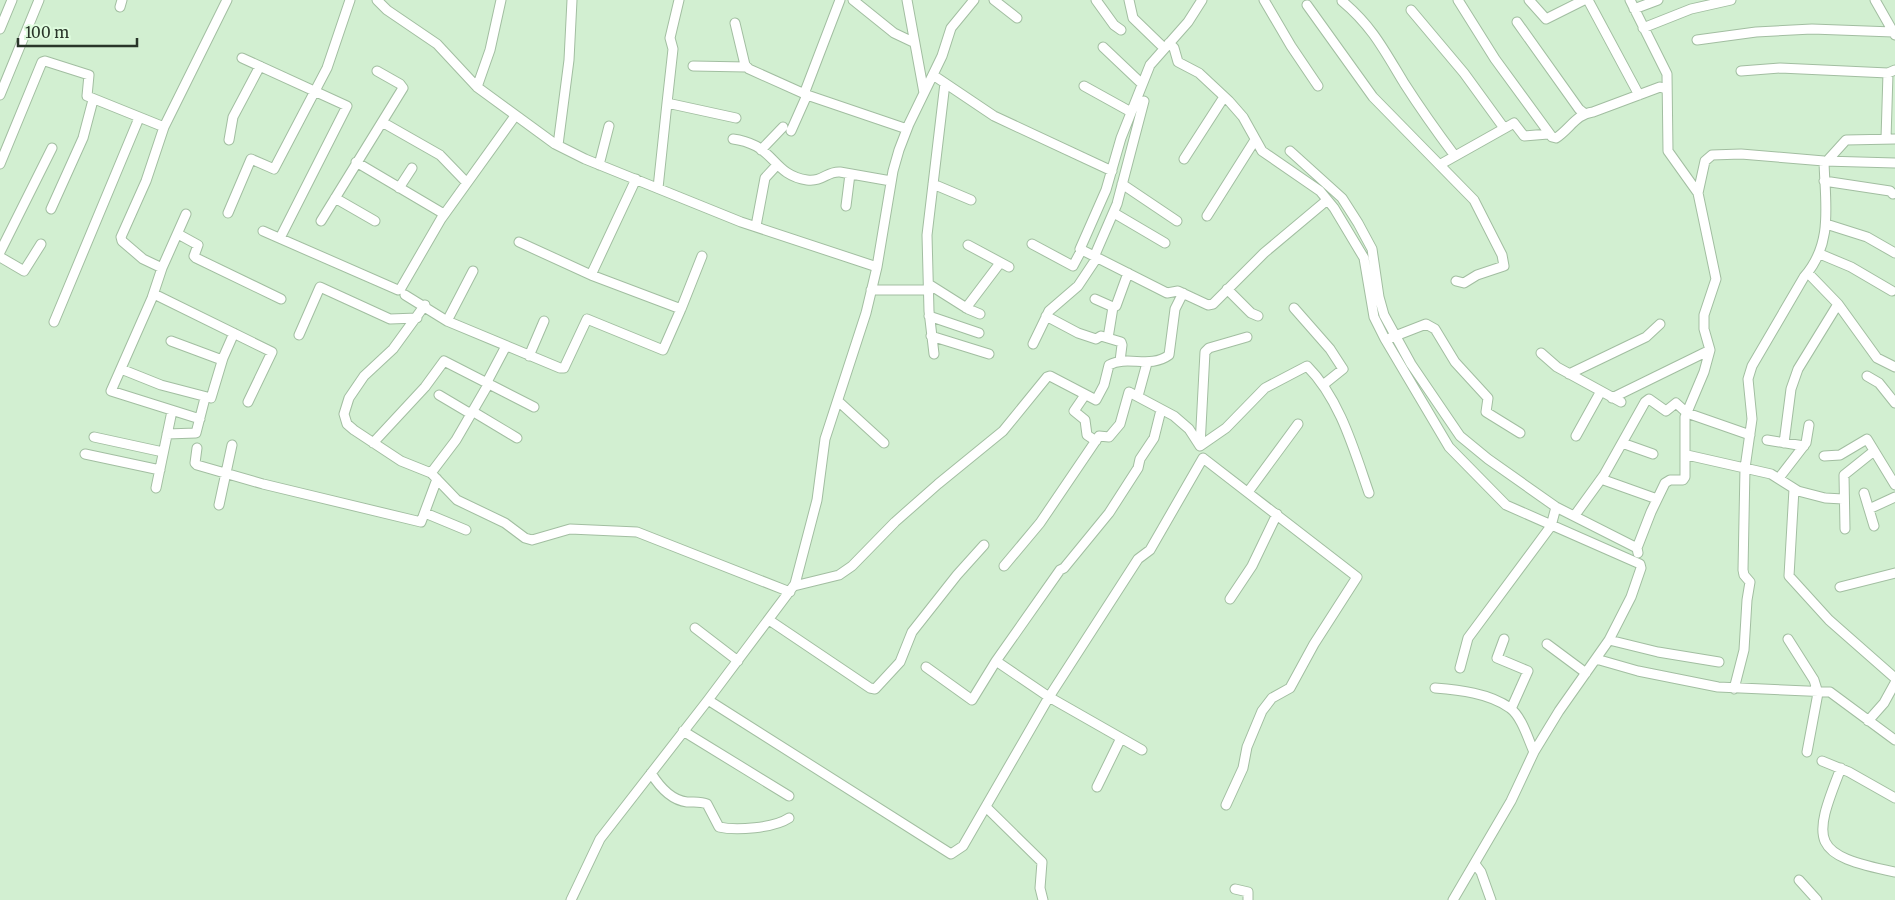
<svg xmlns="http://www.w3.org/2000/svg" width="1895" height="900" font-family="Merriweather,serif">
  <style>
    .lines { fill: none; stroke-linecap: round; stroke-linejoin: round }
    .minor-casing { stroke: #a2bea1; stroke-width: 11 }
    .minor { stroke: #fff; stroke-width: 9 }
  </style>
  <rect width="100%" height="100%" fill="#d2efd1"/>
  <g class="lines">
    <!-- minor casing -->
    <g class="minor-casing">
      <path id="minor" d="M377 0 387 10 437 44 477 87 555 144 585 159 741 222 877 267
        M853 0 894 33 913 42
        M907 0 924 93
        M994 0 1017 18
        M1096 0 1114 25 1121 30
        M1129 0 1133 18 1164 48
        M1202 0 1188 22 1150 65 1121 138 1106 190 1080 249 1167 293 1178 291 1208 305 1213 304 1264 253 1326 201
        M1264 0 1291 46 1318 86
        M1458 0 1495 59 1552 137 1556 138C1570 129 1576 114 1593 112L1660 87 1666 89
        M1529 0 1546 19 1584 0
        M1588 0 1639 95
        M1630 0 1667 74 1668 151 1698 193 1716 279 1704 315V329L1710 350 1704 372 1685 417V477L1683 480H1670L1665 483 1651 512 1637 548
        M1875 0 1895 35
        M1342 1C1372 26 1384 50 1404 83 1420 108 1437 132 1455 156
        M1307 5 1373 97 1474 200 1502 255 1504 266 1477 275 1464 283 1456 281
        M120 7 122 0
        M1634 9 1658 0
        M1411 10 1464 73 1504 128
        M1517 22 1579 109 1584 113
        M735 23 745 65 749 69 807 95 907 129
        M1643 28 1691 9 1731 0
        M0 29 12 0
        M1697 40 1756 32 1812 29 1893 32
        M1169 43 1174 48 1178 62 1199 73 1229 101 1243 117 1262 151 1320 191 1334 208 1364 258 1374 317 1385 339 1449 447 1506 505 1640 564 1641 568 1631 597 1609 640 1559 711 1534 752 1511 801 1453 900
        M1103 47 1141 83
        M242 58 347 106 280 238
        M693 66 746 67
        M1741 71 1780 68 1888 73 1895 70
        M933 75 994 116 1112 171
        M1084 86 1131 112
        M477 87 490 50 501 0
        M804 94 840 0
        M0 95 39 0
        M667 103 673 49 670 38 679 0
        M382 122 440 155 467 183
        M791 131 807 95
        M733 139C741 140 748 142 756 146 775 156 779 176 807 180 823 182 827 171 840 172L891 181
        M1886 139 1888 73
        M229 140 233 117 260 66
        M558 145 569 60 572 0
        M761 150 783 127
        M1290 151 1342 198 1358 223 1372 249 1379 297 1384 315 1411 364 1460 436 1488 459 1556 507 1637 548 1638 553
        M1184 159 1224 97
        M1827 161 1846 140 1895 139
        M356 162 444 214
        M0 164 42 62 45 61 89 75 87 96 164 127
        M1441 164 1514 123 1524 136 1548 134
        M599 165 609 126
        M1824 181 1890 191 1893 194
        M933 184 971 200
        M1122 184 1177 221
        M399 188 412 168
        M658 188 667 103 736 118
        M1698 193 1705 161 1712 155 1741 154 1824 161 1895 163
        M335 198 375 221
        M846 206 850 174
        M51 209 83 138 93 100
        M228 213 251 159 274 169 327 68 350 0
        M1114 213 1165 243
        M186 214 162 268 152 298 111 391 200 419
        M1207 216 1255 140
        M321 221 403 88 400 84 377 71
        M1826 224 1867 237 1895 253
        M756 226 765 178 776 166
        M263 231 398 290 401 288 441 219 515 116
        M178 234 198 245 194 256 196 258 281 299
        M519 242 591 275 681 309 702 256
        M1032 244 1073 266 1081 251
        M968 245 1009 267
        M0 252 52 148
        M1820 254 1851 267 1892 291
        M0 257 24 271 41 244
        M1094 257 1117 204 1144 101
        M162 268 143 259 122 241 121 237 146 181 164 127 227 0
        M1808 273 1838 304 1877 358 1895 367
        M591 275 636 179
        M930 285 968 309 980 314
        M1227 289 1251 313 1258 316
        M871 290H930
        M154 294 272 352 248 402
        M405 295 447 321 560 368H564L587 319 663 350 681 309
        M1095 299 1113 307 1108 338
        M425 305 393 349 364 376 349 398 344 414 347 424 354 430 401 461 431 473 457 500 505 523 525 538 532 540 570 529 637 532 790 592
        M1113 307 1116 306 1128 273
        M966 308 1000 263
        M1294 308 1330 349 1343 369 1323 385
        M929 316 979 333
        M1046 316 1078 333 1096 339 1101 336 1121 342 1122 345 1120 361
        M447 321 473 271
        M54 322 139 118
        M299 335 320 287 390 319 417 318
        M931 336 989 354
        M1247 337 1209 348 1205 352 1200 446 1226 428 1265 388 1307 366C1340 399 1354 450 1369 493
        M1390 338 1426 324 1435 329 1455 362 1488 398 1486 412 1520 433
        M171 341 222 360
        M1033 344 1049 311 1078 286 1096 259
        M1541 353 1557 367 1621 402
        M934 354 929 311 927 235 945 83
        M529 356 544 321
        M121 369 161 385 211 398 223 358 234 333
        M1569 374 1646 337 1660 324
        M1867 376 1879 383 1895 403
        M487 382 506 346
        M439 395 471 414
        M1085 395 1074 411 1085 420 1087 435 1096 441
        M1138 396 1147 363
        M1612 398 1710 350
        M838 401 884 443
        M472 411 517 438
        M167 434 196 433 205 398
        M1576 436 1601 391
        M94 437 163 452
        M1767 440 1804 446
        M373 443 425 387 444 361 534 407
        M1622 443 1653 454
        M1784 443 1791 389 1798 369 1838 304
        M197 448 195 463 197 465 263 484 421 522 437 479
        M85 454 160 470
        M1687 455 1771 474 1798 491 1825 498 1843 499
        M1824 456 1840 455 1867 439 1895 485
        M431 473 456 440 489 383
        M1779 478 1806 443 1809 425
        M1601 479 1657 499
        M156 488 172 411
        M1794 489 1789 576 1829 620 1895 678
        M1248 492 1298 424
        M1864 493 1874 526
        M219 505 232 445
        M1869 509 1895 497
        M425 513 466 530
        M1575 515 1604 475 1645 402 1649 399 1666 411 1676 403 1687 413 1750 435
        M1845 529 1844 475 1874 451
        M1004 566 1040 523 1099 436 1109 437 1120 424 1129 392 1174 416 1189 429 1200 446
        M794 586 839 575 852 566 895 522 938 484 1003 431 1047 377 1050 376 1096 400 1104 385 1109 365C1128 355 1150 369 1169 355L1175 309 1183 293
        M1840 587 1895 573
        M1230 599 1252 566 1277 514
        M769 620 870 688 875 689 900 662 912 632 957 575 984 545
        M695 628 738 661
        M1504 639 1497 658 1528 671 1511 709
        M1788 639 1814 680 1818 693 1807 752
        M1609 640 1658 652 1719 662
        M1547 644 1586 673
        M1596 659 1638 671 1718 687 1830 692 1895 740
        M996 661 1049 697 1142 750
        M926 667 972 700 996 661 1060 570 1064 568 1109 513 1138 468 1140 459 1154 438 1161 410
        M1460 668 1468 638 1551 526 1556 507
        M1435 688C1459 690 1489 693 1510 708 1522 717 1528 739 1534 752
        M1734 689 1744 650 1747 600 1750 582 1744 575 1743 570 1745 468 1752 419 1748 379 1752 366 1804 277C1834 243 1825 203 1824 161
        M708 700 951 854 963 846 1049 697 1138 559 1150 550 1203 458 1357 577 1314 644 1290 688 1272 698 1262 711 1247 747 1243 768 1226 805
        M1868 721 1884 703 1895 683
        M683 731 789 796
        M1822 761 1849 772 1895 798
        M1841 768C1811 843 1811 855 1895 872
        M651 773C659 786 670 800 687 802 694 802 701 801 707 804L719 827C736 831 774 828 789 818
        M1097 787 1121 738
        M986 807 1042 862 1040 888 1043 900
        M1475 864 1481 872 1491 900
        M1799 880 1817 900
        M1235 889 1248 892V900
        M571 900 600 839 708 700 795 584 817 500 825 439 866 313 877 267 893 171 899 150 909 124 942 56 951 28 974 0"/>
    </g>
    <!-- minor -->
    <use href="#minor" class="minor"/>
  </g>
  <!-- scale -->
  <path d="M18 38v8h119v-8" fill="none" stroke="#293529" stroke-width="2.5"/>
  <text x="25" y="38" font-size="15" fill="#293529" stroke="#dffcde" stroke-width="4" paint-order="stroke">100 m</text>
</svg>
